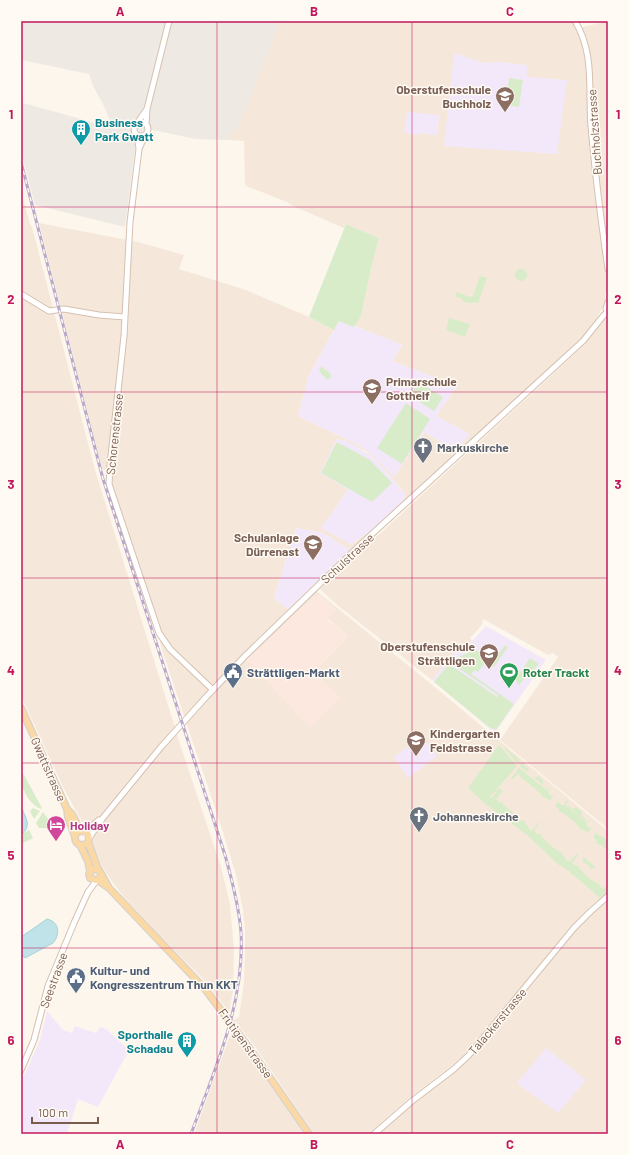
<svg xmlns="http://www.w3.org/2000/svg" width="629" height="1155" font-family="Barlow,sans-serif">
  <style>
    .residential { fill: #f5e8da; fill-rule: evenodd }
    .commercial { fill: #fde8e0 }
    .industrial { fill: #efe9e4 }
    .education { fill: #f3e8fa }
    .green { fill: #d8ecc9 }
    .water { fill: #bfe3e8; stroke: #a5d3da }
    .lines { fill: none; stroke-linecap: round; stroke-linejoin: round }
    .secondary-casing { stroke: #d6c0b0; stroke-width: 7 }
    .primary-casing { stroke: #dad1cd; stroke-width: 8 }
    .secondary { stroke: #fff; stroke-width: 5 }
    .primary { stroke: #fbd9a5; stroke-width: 5.5 }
    .rail-casing { stroke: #b9a8c9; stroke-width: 3 }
    .rail { stroke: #fffaf3; stroke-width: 1.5; stroke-dasharray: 4.5; stroke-linecap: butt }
    .grid { fill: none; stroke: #c2185b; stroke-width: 1; stroke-opacity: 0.55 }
    .labels { text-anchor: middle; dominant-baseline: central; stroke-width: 3; stroke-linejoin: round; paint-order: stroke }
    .education-label { font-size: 12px; font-weight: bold; fill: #785e54; stroke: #fffaf3; text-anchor: end }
    .culture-label { font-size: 12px; font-weight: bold; fill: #0d838f; stroke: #fffaf3; text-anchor: start }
    .street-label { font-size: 12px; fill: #7a5c4d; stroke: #fffaf3 }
    .worship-label { font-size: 12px; font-weight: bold; fill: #5b616d; stroke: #fffaf3; text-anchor: start }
    .service-label { font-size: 12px; font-weight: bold; fill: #4e5e75; stroke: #fffaf3; text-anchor: start }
    .leisure-label { font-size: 12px; font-weight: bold; fill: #27864d; stroke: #fffaf3; text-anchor: start }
    .hotel-label { font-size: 12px; font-weight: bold; fill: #b23c85; stroke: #fffaf3; text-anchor: start }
    .neatline { fill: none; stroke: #c2185b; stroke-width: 1.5 }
    .grid-label { font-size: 13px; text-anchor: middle; font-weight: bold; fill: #c2185b }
  </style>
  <rect width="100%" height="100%" fill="#fdf6ec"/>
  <!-- residential -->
  <path class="residential" d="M280 21H575L581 31 583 27 608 21V290L605 293V303L598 316 599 317 591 332 314 589 431 684 608 831V892L592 905 572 925 466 1053 454 1064 408 1099 368 1134H314L254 1045 234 1020 239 1017 244 982 245 955V931L243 910 236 875 222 829 162 650 157 630 111 490 109 474 102 468 39 223 138 242 184 255 179 269 246 290 309 317 334 330 309 375 298 416 359 445 374 456 394 476 424 432 457 451 436 416 457 386 392 361 402 345 355 326 361 316 371 269 379 238 346 224 344 228 293 206 287 202 246 186 245 184 244 141 227 140 243 115ZM439 115 437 134 419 133ZM337 439 346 441 365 451 376 460 403 491 382 520 370 531 353 543 350 544 348 490ZM296 528 323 533 350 550 288 609 274 598ZM318 595 335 609 327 618 348 636 313 673 322 682 247 660Z
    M21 192 30 224 32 227 95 470 180 744 221 867 230 904 234 950 233 991 229 1012 206 982 161 937 124 897 111 880 102 866 92 844V840L64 789 21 696Z
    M606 318H608V829L500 740 558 657 553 653 548 655 483 619 482 625 470 638 472 641 459 652 456 651 432 680 336 604 320 589 580 349 589 339Z
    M608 896V1134H374L461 1062 574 928Z
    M231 1033 239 1041 255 1063 304 1134H194Z"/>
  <!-- commercial -->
  <path class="commercial" d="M318 595 336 609 327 619 348 636 313 673 341 698 310 728 247 660 314 596Z"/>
  <!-- industrial -->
  <path class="industrial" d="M21 21H280L246 109 239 124 227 140 195 139 148 129 136 140 125 227 35 205 21 152V111L23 103 117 129 109 118 103 104 93 86 89 74 21 60Z"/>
  <!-- education -->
  <path class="education" d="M454 53 484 63 497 62 527 65V77L567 80 557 154 444 146Z
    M407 112 439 115 437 135 420 133 419 135 404 133Z
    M339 321 353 327 355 326 402 345 392 361 457 386 436 416 470 434 457 451 424 432 394 477 378 460 359 445 298 416 309 375Z
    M337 439 347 441 356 446 376 460 405 494 404 500 402 503 370 531 353 543 350 544 321 528 348 490 320 473Z
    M296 528 323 533 350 550 288 609 274 598Z
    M486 626 546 660 496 731 492 730 432 680 457 650 459 652 472 641Z
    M422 736 437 756 408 778 394 757Z
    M47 1011 63 1030 72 1033 75 1026 96 1033 100 1027 106 1029 129 1050 98 1107 78 1099 67 1134H21V1083L40 1040Z
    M546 1048 586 1080 558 1113 517 1083Z"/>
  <!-- green -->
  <path class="green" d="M509 78 523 80 519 107 506 105Z
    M346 224 379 238 371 269 361 316 355 326 353 327 339 321 334 330 309 317Z
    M515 275a6 6 0 1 1 12 0a6 6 0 1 1-12 0Z
    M480 276 487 278 478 303 464 302 461 298 455 297 457 292 470 297 473 296Z
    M449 318 470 324 465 337 446 330Z
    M322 366 324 369 329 372 332 377 327 380C325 376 321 375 319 370Z
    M418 382 443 397 434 411 410 396Z
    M406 403 430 419 402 464 377 448Z
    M337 442 370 460 392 483 372 502 321 473Z
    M505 645 508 647 494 667 491 665Z
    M475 649 488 659 478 672 475 670 471 674 514 704 496 730 492 728 491 729 434 682 449 664 497 697 498 695 450 662 453 660Z
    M530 658 539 664 519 685 517 683V681L515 679Z
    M501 744 520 760 518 763 517 761 516 762Z
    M499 745 517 766 490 797 492 798 499 788 503 791 496 799 500 803 502 801 503 802 502 803 505 806 522 821 524 820 525 821 524 822 529 827 528 828 532 831 539 822 540 823 534 831 538 835 540 833C542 839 556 851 563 853L562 854 566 858V860L569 862 577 854 578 855 572 863 576 866 578 865C580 871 594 883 600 884L599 886 604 889 608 885V892L600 898 566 869 561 865 560 866 528 836 484 803 468 788Z
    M522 763 529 769 527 772 535 778 538 776 544 781 542 784 550 790 553 788 550 791 520 766Z
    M519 768 549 792 548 793 552 796H554L549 801 545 797 544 799C541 792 529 784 523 779L522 780 521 779 522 778 518 774 512 780 511 778Z
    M24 775 42 808 41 809C29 804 21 789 21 776Z
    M567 800 568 801 566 804 573 809 576 807 582 812 581 815 588 822 591 820 588 823 564 803Z
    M559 801V803L563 806 564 804 587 823 586 825 590 828H592L587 833 583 829 581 830C579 825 565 813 558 811L559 809 555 806Z
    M33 808 40 811 34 819 30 811Z
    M43 812 51 823 47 828H39L36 823Z
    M29 830 33 838 21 844V834Z
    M597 832V834L601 837 602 836 608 841V851L601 845 596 843 597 841 593 837Z
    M584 857 595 867 593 869 591 868 590 869 589 868 590 867 586 863 584 864 583 863 584 862 582 860Z"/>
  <!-- water -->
  <path class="water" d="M21 807C25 816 33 827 21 834Z
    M47 919C60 922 60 935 53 943L25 958 24 956 21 958V960V937Z"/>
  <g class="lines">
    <!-- secondary casing -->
    <g class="secondary-casing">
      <path id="secondary" d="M575 21C595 54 588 89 591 126 595 173 601 221 608 269
        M134 129a7 7 0 1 1 14 0a7 7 0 1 1-14 0Z
        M138 122 147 109
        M146 124 147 109 169 21
        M137 135 139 149 130 222 124 336 110 465 109 484 159 633 170 649 213 690
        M139 149 145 135
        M21 294 49 311 64 309 99 315 125 317
        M608 302 606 309 608 314
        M85 832 99 820
        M89 838 102 819 161 747 207 696 246 655 360 545 583 341 604 315 607 313
        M21 1070 34 1040 48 986 74 923 88 892 97 880
        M374 1134 412 1101 454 1069 469 1055 574 928 590 912 608 896"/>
    </g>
    <!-- primary casing -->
    <g class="primary-casing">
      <path id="primary" d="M21 708 67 809 68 817 75 837
        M67 809 72 814 81 831
        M75 838a7 7 0 1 1 14 0a7 7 0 1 1-14 0Z
        M88 842 98 869
        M80 845 88 861 90 871
        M102 875 99 879 95 880 90 878 89 874 93 869 99 870 109 888
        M97 880 109 888 205 989 250 1049 309 1134"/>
    </g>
    <!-- secondary -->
    <use href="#secondary" class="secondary"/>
    <!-- primary -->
    <use href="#primary" class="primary"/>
    <!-- rail casing -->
    <g class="rail-casing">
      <path id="rail" d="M21 162 103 479 225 855C232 880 239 906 241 932 245 1003 215 1069 191 1134"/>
    </g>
    <!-- rail -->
    <use href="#rail" class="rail"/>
  </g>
  <!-- grid -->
  <path class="grid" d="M217 21V1134M412 21V1134M21 207H608M21 392H608M21 578H608M21 763H608M21 948H608"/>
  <!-- icons -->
  <defs>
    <g id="school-pin" transform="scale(1)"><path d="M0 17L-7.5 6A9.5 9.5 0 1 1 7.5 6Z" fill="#8d6e63" stroke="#fffaf3"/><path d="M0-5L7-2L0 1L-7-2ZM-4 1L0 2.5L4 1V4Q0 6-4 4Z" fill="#fff"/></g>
    <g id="building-pin" transform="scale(1)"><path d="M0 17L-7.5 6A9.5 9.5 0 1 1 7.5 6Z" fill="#0f9aa8" stroke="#fffaf3"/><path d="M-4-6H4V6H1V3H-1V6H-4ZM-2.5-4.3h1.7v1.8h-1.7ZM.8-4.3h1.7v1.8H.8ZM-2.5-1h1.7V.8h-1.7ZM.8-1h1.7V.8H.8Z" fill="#fff"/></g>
    <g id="church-pin" transform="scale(1)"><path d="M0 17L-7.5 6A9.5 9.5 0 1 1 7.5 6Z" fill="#6b7280" stroke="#fffaf3"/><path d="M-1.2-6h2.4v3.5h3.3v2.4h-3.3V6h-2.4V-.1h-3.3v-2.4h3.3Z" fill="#fff"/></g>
    <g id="civic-pin" transform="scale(1)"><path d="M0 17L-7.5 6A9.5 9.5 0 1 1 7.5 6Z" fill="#5c6f8a" stroke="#fffaf3"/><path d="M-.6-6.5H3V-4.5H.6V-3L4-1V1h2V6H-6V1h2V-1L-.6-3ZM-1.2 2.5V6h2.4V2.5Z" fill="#fff"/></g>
    <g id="stadium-pin" transform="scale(1)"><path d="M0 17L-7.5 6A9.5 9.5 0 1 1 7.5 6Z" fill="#2e9e5b" stroke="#fffaf3"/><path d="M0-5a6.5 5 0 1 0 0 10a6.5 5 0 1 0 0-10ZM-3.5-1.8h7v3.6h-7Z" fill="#fff"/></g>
    <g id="hotel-pin" transform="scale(1)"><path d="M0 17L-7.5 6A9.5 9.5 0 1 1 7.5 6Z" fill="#d1479c" stroke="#fffaf3"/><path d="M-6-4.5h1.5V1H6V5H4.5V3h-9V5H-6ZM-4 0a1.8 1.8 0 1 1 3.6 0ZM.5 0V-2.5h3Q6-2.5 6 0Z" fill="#fff"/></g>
  </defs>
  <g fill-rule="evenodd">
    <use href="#school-pin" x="505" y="96"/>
    <use href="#building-pin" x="81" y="129"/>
    <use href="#school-pin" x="372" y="388"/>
    <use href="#church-pin" x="423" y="447"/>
    <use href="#school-pin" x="313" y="544"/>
    <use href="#school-pin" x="489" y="653"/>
    <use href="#civic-pin" x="233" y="672"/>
    <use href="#stadium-pin" x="509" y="672"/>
    <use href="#school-pin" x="416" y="740"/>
    <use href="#church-pin" x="419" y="816"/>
    <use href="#hotel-pin" x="56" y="825"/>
    <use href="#civic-pin" x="76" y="977"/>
    <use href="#building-pin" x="187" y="1041"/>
  </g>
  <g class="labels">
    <!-- education labels -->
    <g class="education-label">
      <text x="491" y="89">Oberstufenschule<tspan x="491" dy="14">Buchholz</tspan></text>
      <text x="386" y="381" text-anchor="start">Primarschule<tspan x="386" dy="14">Gotthelf</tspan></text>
      <text x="299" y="537">Schulanlage<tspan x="299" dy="14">Dürrenast</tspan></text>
      <text x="475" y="646">Oberstufenschule<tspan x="475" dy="14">Strättligen</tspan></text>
      <text x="430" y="733" text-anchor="start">Kindergarten<tspan x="430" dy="14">Feldstrasse</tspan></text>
    </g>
    <!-- culture labels -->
    <g class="culture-label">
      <text x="95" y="122">Business<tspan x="95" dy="14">Park Gwatt</tspan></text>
      <text x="173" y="1034" text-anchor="end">Sporthalle<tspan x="173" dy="14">Schadau</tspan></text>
    </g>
    <!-- street labels -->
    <g class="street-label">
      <text transform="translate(594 132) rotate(-94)">Buchholzstrasse</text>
      <text transform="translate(114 434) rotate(-84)">Schorenstrasse</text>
      <text transform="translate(347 558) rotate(-43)">Schulstrasse</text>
      <text transform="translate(49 769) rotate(66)">Gwattstrasse</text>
      <text transform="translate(53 980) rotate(-70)">Seestrasse</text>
      <text transform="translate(497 1021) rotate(-50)">Talackerstrasse</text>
      <text transform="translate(246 1043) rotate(54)">Frutigenstrasse</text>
    </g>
    <!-- worship labels -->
    <g class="worship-label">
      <text x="437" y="447">Markuskirche</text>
      <text x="433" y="816">Johanneskirche</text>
    </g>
    <!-- service labels -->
    <g class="service-label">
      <text x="247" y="672">Strättligen-Markt</text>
      <text x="90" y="970">Kultur- und<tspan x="90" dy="14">Kongresszentrum Thun KKT</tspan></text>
    </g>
    <!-- leisure labels -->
    <g class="leisure-label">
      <text x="523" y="672">Roter Trackt</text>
    </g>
    <!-- hotel labels -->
    <g class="hotel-label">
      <text x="70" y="825">Holiday</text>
    </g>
  </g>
  <!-- border -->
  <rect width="629" height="1155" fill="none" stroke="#fffaf3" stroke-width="44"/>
  <!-- scale -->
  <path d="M32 1117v6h66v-6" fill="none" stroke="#7a5c4d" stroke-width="2"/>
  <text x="38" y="1117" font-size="12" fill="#7a5c4d" stroke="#fffaf3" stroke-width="3" paint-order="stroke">100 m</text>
  <rect x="22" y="22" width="585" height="1111" class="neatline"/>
  <g class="grid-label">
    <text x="120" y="16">A</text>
    <text x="314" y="16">B</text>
    <text x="510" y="16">C</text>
    <text x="11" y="119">1</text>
    <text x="618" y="119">1</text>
    <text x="11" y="304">2</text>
    <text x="618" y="304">2</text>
    <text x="11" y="489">3</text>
    <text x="618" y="489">3</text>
    <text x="11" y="675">4</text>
    <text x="618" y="675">4</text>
    <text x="11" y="860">5</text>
    <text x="618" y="860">5</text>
    <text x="11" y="1045">6</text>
    <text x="618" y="1045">6</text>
    <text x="120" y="1149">A</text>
    <text x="314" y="1149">B</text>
    <text x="510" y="1149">C</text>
  </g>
</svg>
